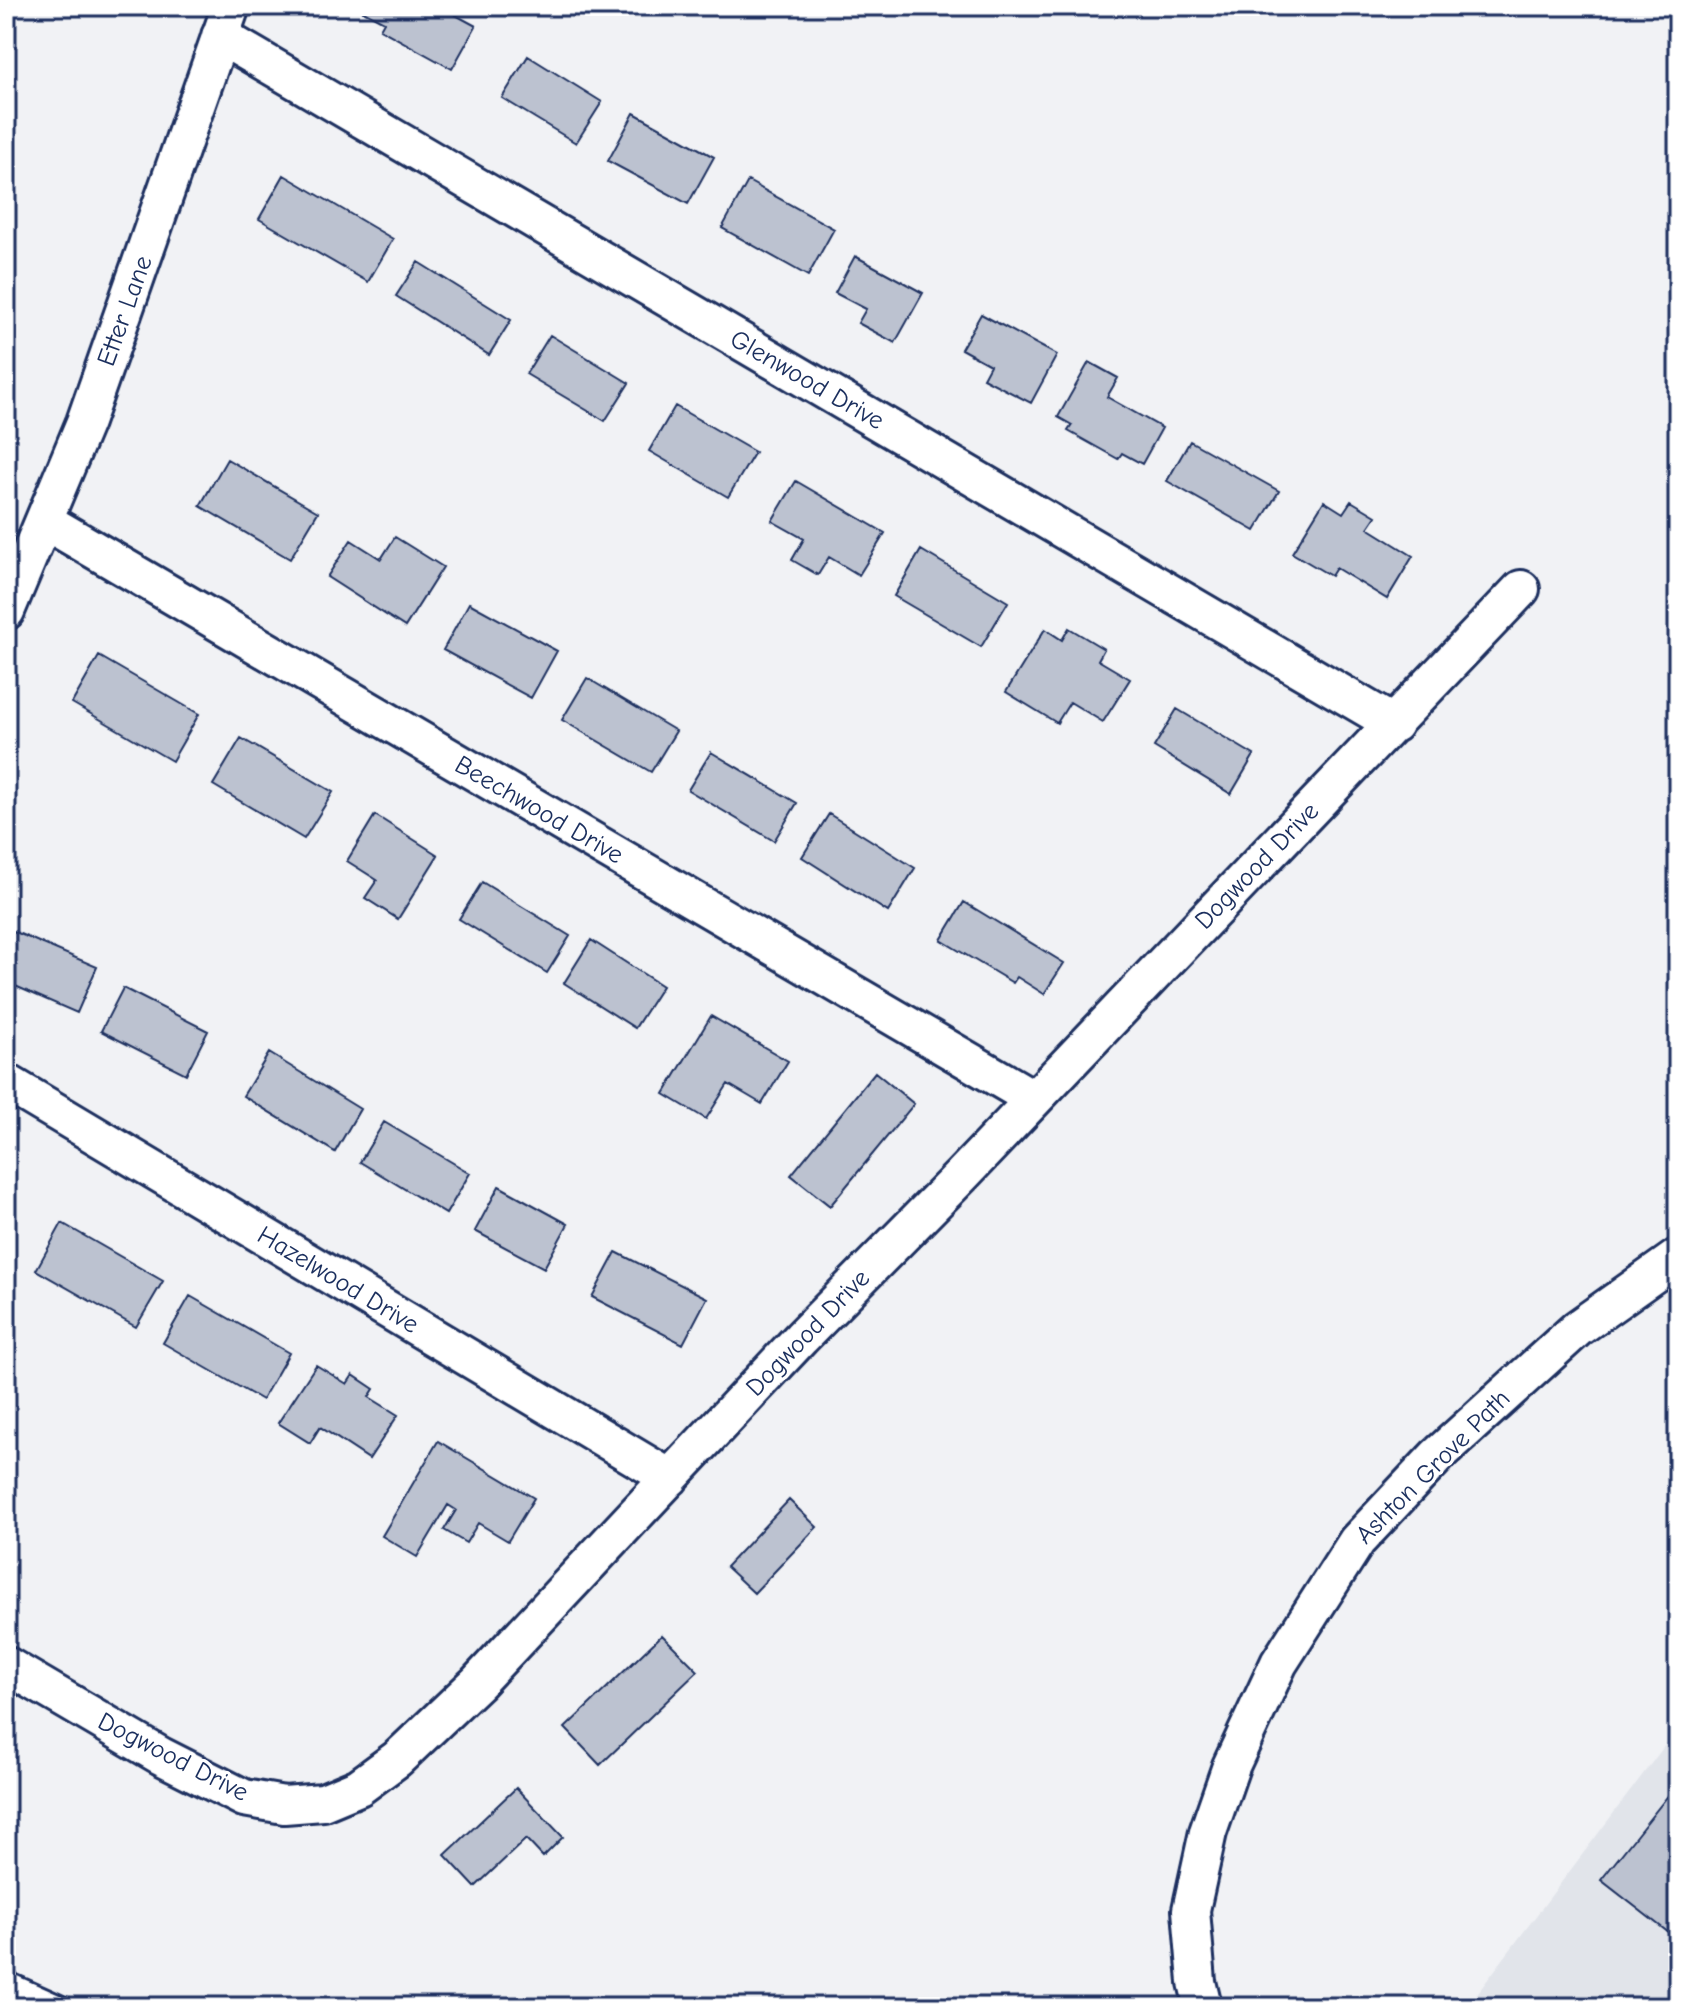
<svg xmlns="http://www.w3.org/2000/svg" width="1684" height="2013" font-family="'Comic Neue',sans-serif">
  <style>
    .built { fill: #e1e4ea }
    .building { fill: #bcc2d0; stroke: #1b2f5e; stroke-width: 2 }
    .lines { fill: none; stroke-linecap: round; stroke-linejoin: round }
    .lane-casing { stroke: #1b2f5e; stroke-width: 24 }
    .street-casing { stroke: #1b2f5e; stroke-width: 42 }
    .lane { stroke: #fff; stroke-width: 18 }
    .street { stroke: #fff; stroke-width: 36 }
    .labels { text-anchor: middle; dominant-baseline: central; stroke-width: 6; stroke-linejoin: round; paint-order: stroke }
    .street-label { font-size: 26px; fill: #1b2f5e; stroke: #fff }
  </style>
  <rect width="100%" height="100%" fill="#f1f2f5"/>
  <filter id="ink" filterUnits="userSpaceOnUse"><feTurbulence type="fractalNoise" baseFrequency=".0125" numOctaves="2"/><feDisplacementMap in="SourceGraphic" scale="16" xChannelSelector="R" yChannelSelector="G"/><feConvolveMatrix kernelMatrix="1 2 1 2 8 2 1 2 1" color-interpolation-filters="sRGB"/></filter>
  <g filter="url(#ink)">
    <!-- built -->
    <path class="built" d="M1678 1728V2007H1467Z"/>
    <!-- building -->
    <path class="building" d="M354 6H439L476 26 452 69 380 29 384 22Z
      M528 56 602 102 576 143 502 98Z
      M634 113 714 157 688 204 608 161Z
      M284 175 393 239 368 282 259 219Z
      M748 181 834 229 808 276 722 228Z
      M855 256 923 293 895 343 858 323 866 309 835 293Z
      M418 262 511 320 489 355 396 296Z
      M981 314 1057 355 1031 403 983 378 990 365 961 349Z
      M550 335 629 383 605 421 526 374Z
      M1089 362 1118 378 1107 397 1162 428 1142 464 1122 453 1118 459 1068 431 1072 425 1058 417Z
      M675 406 755 452 728 497 649 451Z
      M1190 441 1279 491 1255 531 1167 481Z
      M227 459 318 512 290 559 200 506Z
      M796 481 885 533 859 575 829 557 818 575 792 560 804 539 772 521Z
      M1324 501 1343 513 1351 501 1376 516 1368 528 1413 556 1387 599 1336 568 1331 576 1292 553Z
      M395 537 443 567 405 627 327 577 351 540 381 559Z
      M921 550 1008 602 981 647 894 596Z
      M469 603 557 651 531 698 443 650Z
      M1069 628 1104 649 1098 660 1130 679 1103 722 1070 702 1057 723 1006 692 1045 629 1062 640Z
      M99 656 199 714 172 761 72 703Z
      M587 678 676 731 651 772 562 720Z
      M1177 709 1254 755 1231 794 1154 747Z
      M241 738 333 792 304 839 213 785Z
      M711 752 797 803 774 841 688 790Z
      M829 814 915 868 888 912 802 857Z
      M375 815 438 855 398 919 365 898 377 880 347 861Z
      M482 882 570 936 547 973 459 919Z
      M964 902 1064 963 1044 994 1017 977 1013 983 941 940Z
      M6 928 97 967 77 1013 6 982Z
      M591 940 662 986 635 1028 564 983Z
      M123 988 208 1031 186 1074 101 1031Z
      M711 1016 788 1061 762 1104 728 1084 706 1119 664 1094Z
      M269 1053 360 1109 335 1152 243 1096Z
      M875 1072 914 1104 830 1206 791 1175Z
      M384 1122 470 1173 446 1214 360 1162Z
      M499 1186 568 1224 544 1268 475 1231Z
      M62 1223 163 1281 136 1327 36 1270Z
      M616 1252 707 1298 683 1344 592 1297Z
      M190 1296 289 1353 262 1400 163 1343Z
      M316 1365 347 1384 353 1375 374 1389 369 1397 398 1415 369 1459 320 1427 310 1443 278 1423Z
      M438 1441 534 1498 508 1541 478 1523 466 1543 444 1530 456 1510 448 1505 417 1557 382 1536Z
      M789 1500 817 1527 754 1593 726 1567Z
      M662 1635 698 1671 600 1765 565 1728Z
      M1678 1783V1940L1601 1880Z
      M516 1788 563 1837 543 1857 526 1839 475 1887 445 1855Z"/>
    <g class="lines">
      <!-- lane casing -->
      <g class="lane-casing">
        <path id="lane" d="M6 1981 64 2007"/>
      </g>
      <!-- street casing -->
      <g class="street-casing">
        <path id="street" d="M220 36 1394 724
          M45 521 1034 1099
          M6 611 85 422 231 6
          M6 1082 670 1478
          M6 1665 161 1756 244 1798 284 1805 323 1802 359 1787 397 1759 477 1683 801 1338 961 1176 1521 589
          M1203 2007 1197 1982 1191 1910 1208 1832 1231 1766 1279 1663 1357 1541 1437 1456 1578 1328 1678 1257"/>
      </g>
      <!-- lane -->
      <use href="#lane" class="lane"/>
      <!-- street -->
      <use href="#street" class="street"/>
    </g>
  </g>
  <g class="labels">
    <!-- street labels -->
    <g class="street-label">
      <text transform="translate(125 311) rotate(-70)">Etter Lane</text>
      <text transform="translate(807 380) rotate(30)">Glenwood Drive</text>
      <text transform="translate(539 810) rotate(30)">Beechwood Drive</text>
      <text transform="translate(1257 866) rotate(-46)">Dogwood Drive</text>
      <text transform="translate(338 1280) rotate(31)">Hazelwood Drive</text>
      <text transform="translate(808 1333) rotate(-46)">Dogwood Drive</text>
      <text transform="translate(1433 1467) rotate(-45)">Ashton Grove Path</text>
      <text transform="translate(173 1757) rotate(27)">Dogwood Drive</text>
    </g>
  </g>
  <!-- margin -->
  <rect width="1684" height="2013" fill="none" stroke="#fff" stroke-width="32"/>
  <rect x="16" y="16" width="1652" height="1981" fill="none" stroke="#1b2f5e" stroke-width="3" filter="url(#ink)"/>
</svg>
